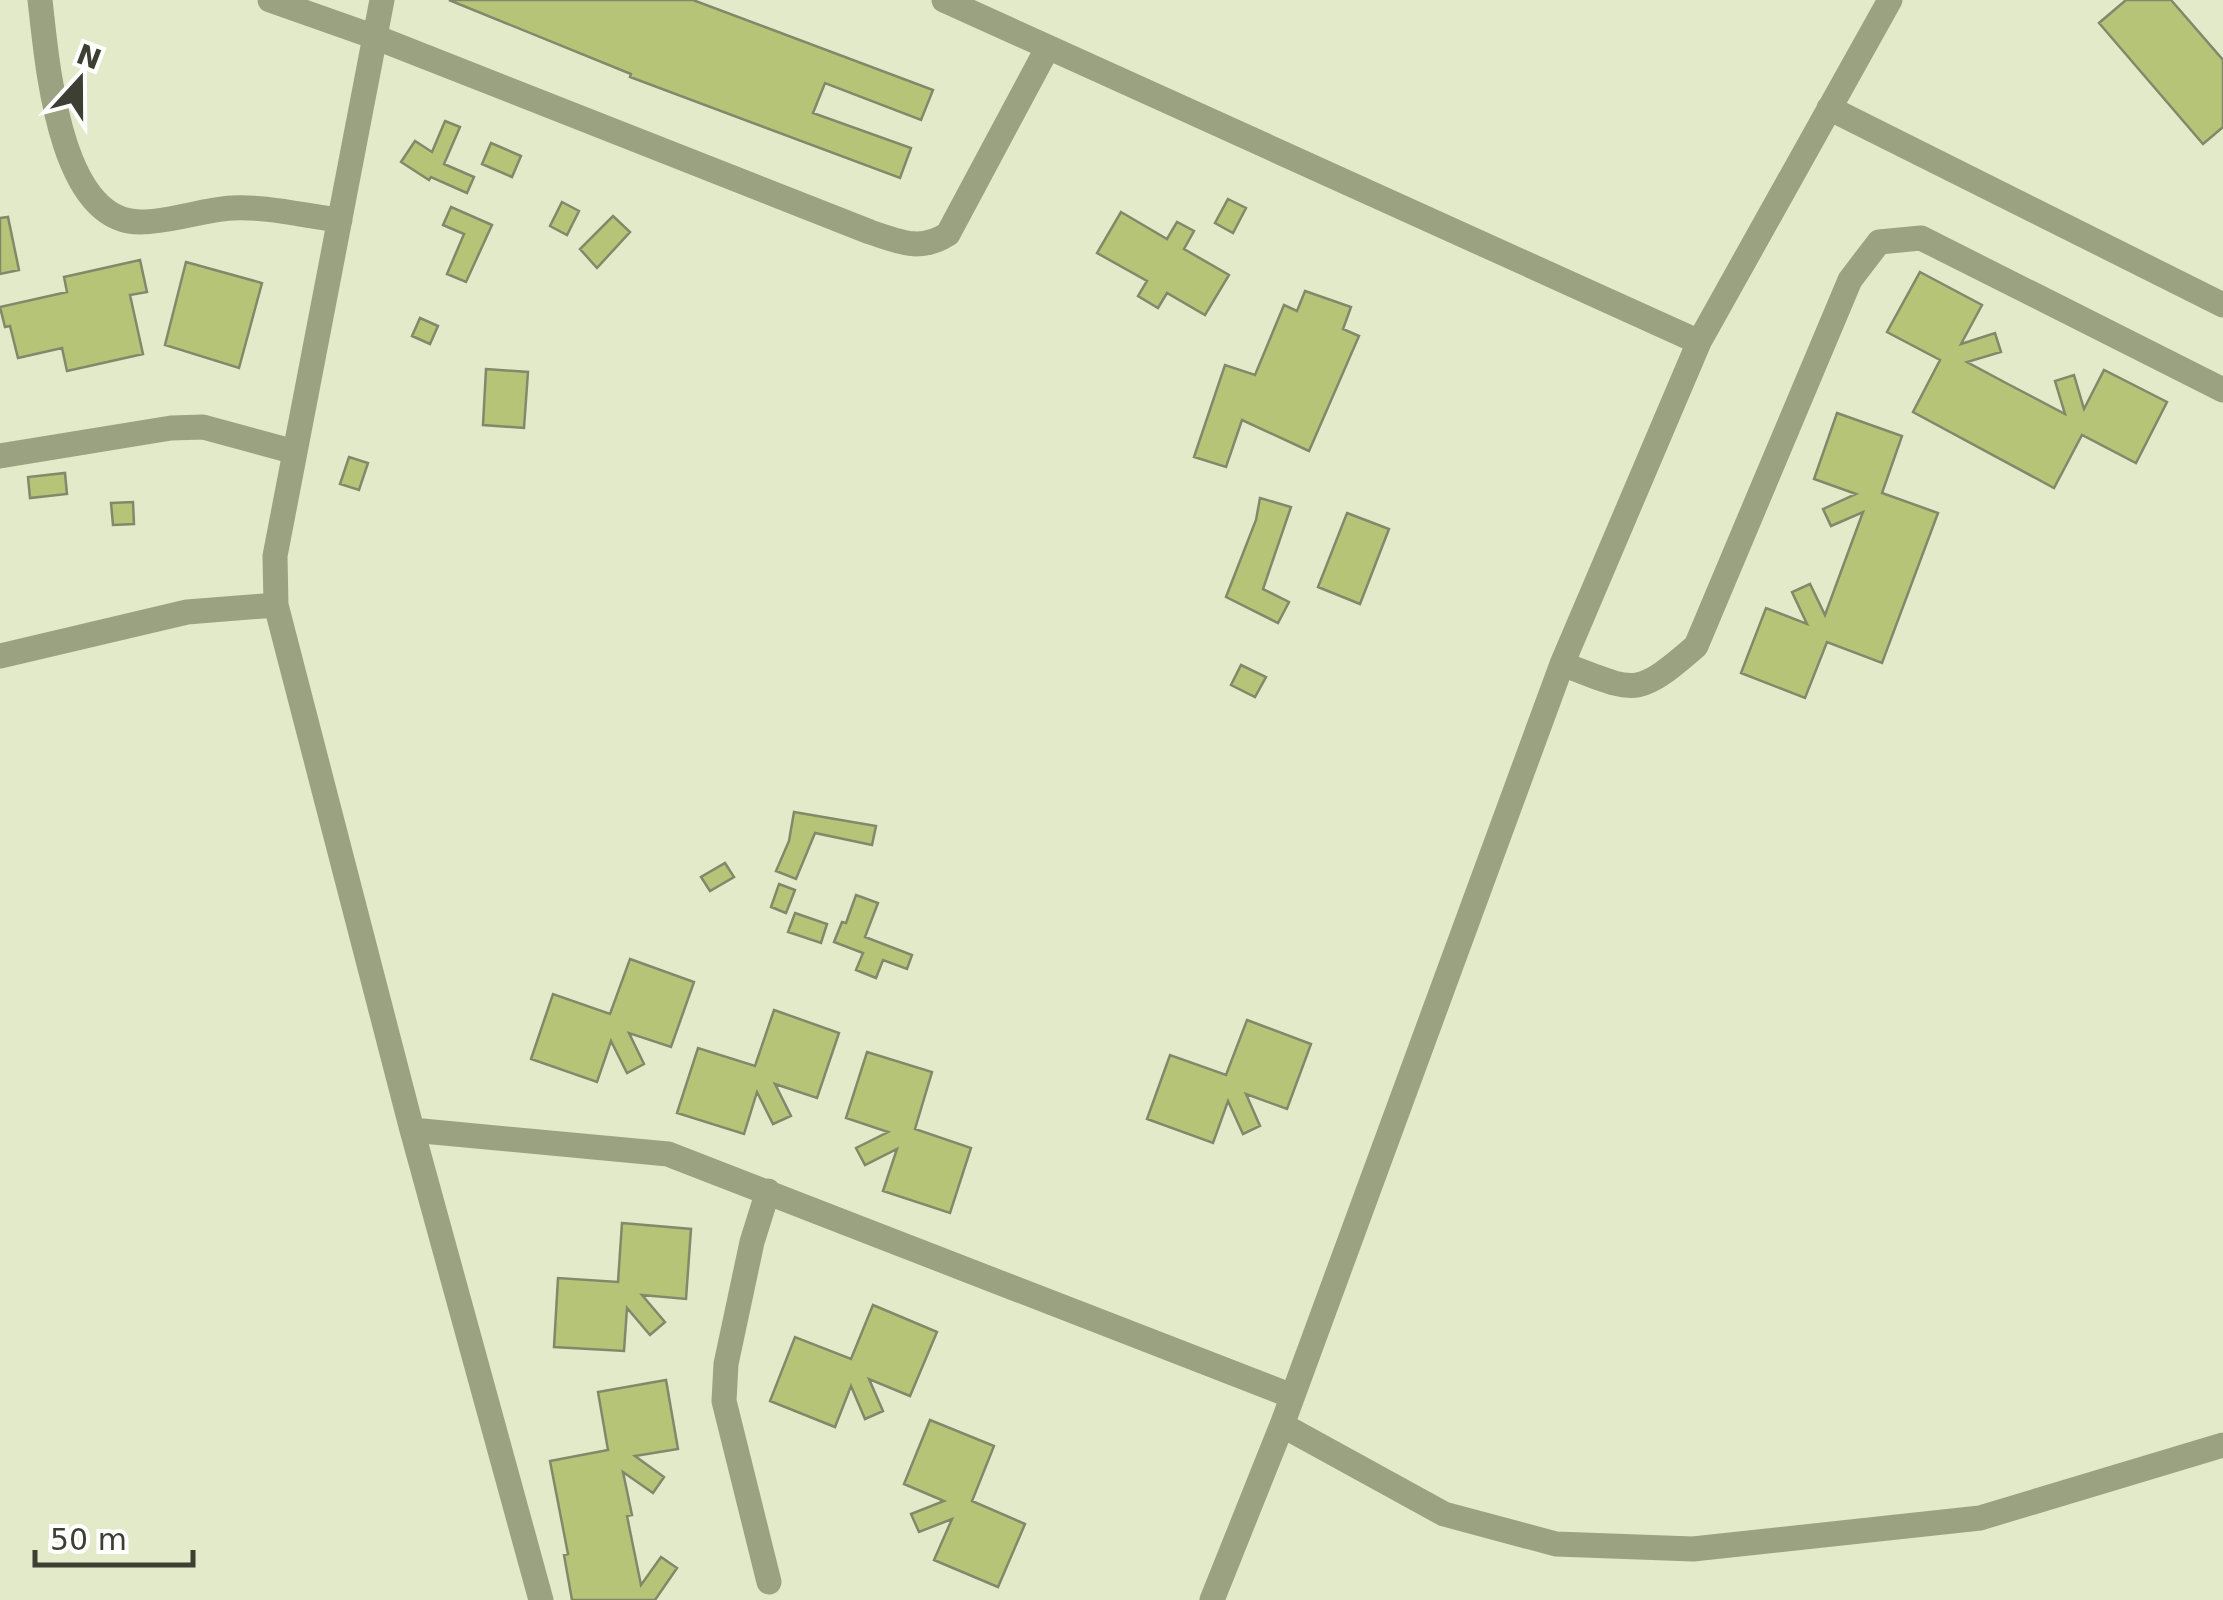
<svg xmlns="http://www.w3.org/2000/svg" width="2223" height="1600" font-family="'DejaVu Sans',sans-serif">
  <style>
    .building { fill: #b6c477; stroke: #82896b; stroke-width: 2.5 }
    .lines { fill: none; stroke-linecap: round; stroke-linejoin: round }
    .street { stroke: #9ba282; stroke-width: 25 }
  </style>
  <rect width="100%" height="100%" fill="#e3eaca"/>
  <!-- building -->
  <path class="building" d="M449 0H693L933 90 921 120 825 83 813 113 911 148 900 178 630 77 631 74Z
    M2126 0H2171L2223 60V127L2203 144 2099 23Z
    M445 121 460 127 444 164 474 177 467 193 431 177 429 180 401 162 415 141 432 152Z
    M491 143 521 156 512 177 482 164Z
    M1228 199 1246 208 1233 233 1215 223Z
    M562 202 579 211 567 235 550 226Z
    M451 207 492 225 466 282 447 274 464 234 443 225Z
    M1121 212 1167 239 1177 222 1194 231 1184 249 1229 275 1205 315 1167 293 1158 308 1138 296 1147 281 1097 253Z
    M613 216 630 232 597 268 580 249Z
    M8 217 19 270 0 274V218Z
    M140 260 147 292 130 295 143 354 67 371 62 348 18 358 10 326 5 327 0 307 67 292 64 277Z
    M186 262 262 283 239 368 165 345Z
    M1920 272 1982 305 1961 344 1995 333 2001 352 1967 362 2006 383 2065 414 2055 381 2074 375 2084 409 2104 370 2167 402 2136 463 2082 435 2054 488 1913 412 1940 360 1887 332Z
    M1305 291 1351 307 1343 329 1359 336 1309 451 1242 420 1226 467 1194 457 1225 365 1255 375 1284 305 1297 311Z
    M420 318 438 326 430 344 412 336Z
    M486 369 528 372 524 428 483 425Z
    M1837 413 1902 436 1882 493 1938 513 1882 663 1827 642 1805 698 1741 673 1766 608 1807 624 1792 592 1810 584 1825 615 1863 512 1831 526 1823 509 1856 494 1814 479Z
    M349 457 368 463 359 490 340 484Z
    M65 473 67 494 30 498 28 477Z
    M1260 498 1291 507 1263 589 1289 602 1278 623 1226 597 1256 520Z
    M133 502 134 524 113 525 111 503Z
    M1347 513 1389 529 1360 604 1318 587Z
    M1241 665 1266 677 1255 697 1231 685Z
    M794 812 876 826 872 845 815 833 796 879 776 871 789 841Z
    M725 863 734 877 710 891 701 877Z
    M779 884 795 890 786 913 771 907Z
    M856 895 878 903 865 937 912 955 907 969 883 960 876 978 856 970 863 953 834 942 842 922 846 923Z
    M795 913 827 924 821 943 788 932Z
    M630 959 694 982 671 1047 629 1033 644 1064 627 1073 611 1041 597 1082 531 1059 553 994 610 1014Z
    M774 1010 839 1033 817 1098 775 1084 791 1116 773 1124 757 1092 744 1134 677 1113 698 1048 755 1066Z
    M1247 1020 1311 1044 1287 1109 1246 1094 1260 1126 1243 1134 1228 1101 1213 1143 1147 1119 1170 1055 1226 1075Z
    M867 1052 932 1072 915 1129 971 1148 950 1213 883 1191 897 1149 865 1165 856 1148 888 1132 846 1118Z
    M622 1223 691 1229 686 1299 642 1295 665 1322 650 1335 627 1308 624 1351 554 1347 558 1278 618 1282Z
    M873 1305 937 1332 910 1396 869 1379 883 1411 865 1419 851 1386 835 1427 770 1401 795 1337 851 1359Z
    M666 1380 678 1449 635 1456 664 1477 653 1493 623 1472 632 1515 627 1516 641 1585 661 1557 677 1568 655 1600H572L564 1555 568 1554 550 1461 608 1450 598 1392Z
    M930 1420 994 1446 972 1501 1025 1524 998 1587 934 1560 952 1519 919 1532 911 1514 944 1501 904 1484Z"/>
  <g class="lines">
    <!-- street -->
    <path class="street" d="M40 0C47 59 58 222 140 222 171 222 201 210 232 208 266 206 305 216 340 220
      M270 0 375 37 870 232C900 242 920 252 948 234L1048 47
      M382 0 275 556 276 605 412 1130 668 1154 1292 1396
      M944 0 1699 342
      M1829 108 2223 305
      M0 456 171 428 203 427 295 452
      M0 656 187 612 276 605
      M1562 664C1635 691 1634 700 1696 646L1850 280 1879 242 1921 238 2223 390
      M412 1130 541 1600
      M768 1191 752 1242 726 1364 724 1401 769 1582
      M1282 1425 1444 1514 1556 1544 1693 1549 1980 1518 2223 1445
      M1212 1600 1282 1425 1562 664 1699 342 1890 0"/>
  </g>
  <!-- north arrow -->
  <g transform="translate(80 80) rotate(21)" stroke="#ffffff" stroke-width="8" paint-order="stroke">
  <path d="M0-8L18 38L0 25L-18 38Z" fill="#3c3f32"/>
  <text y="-15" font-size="28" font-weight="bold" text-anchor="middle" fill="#3c3f32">N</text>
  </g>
  <!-- scale -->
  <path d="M35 1550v15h158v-15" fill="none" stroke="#3c3f32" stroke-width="5"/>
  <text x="50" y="1550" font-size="30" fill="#3c3f32" stroke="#ffffff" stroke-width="8" paint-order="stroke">50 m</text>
</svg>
